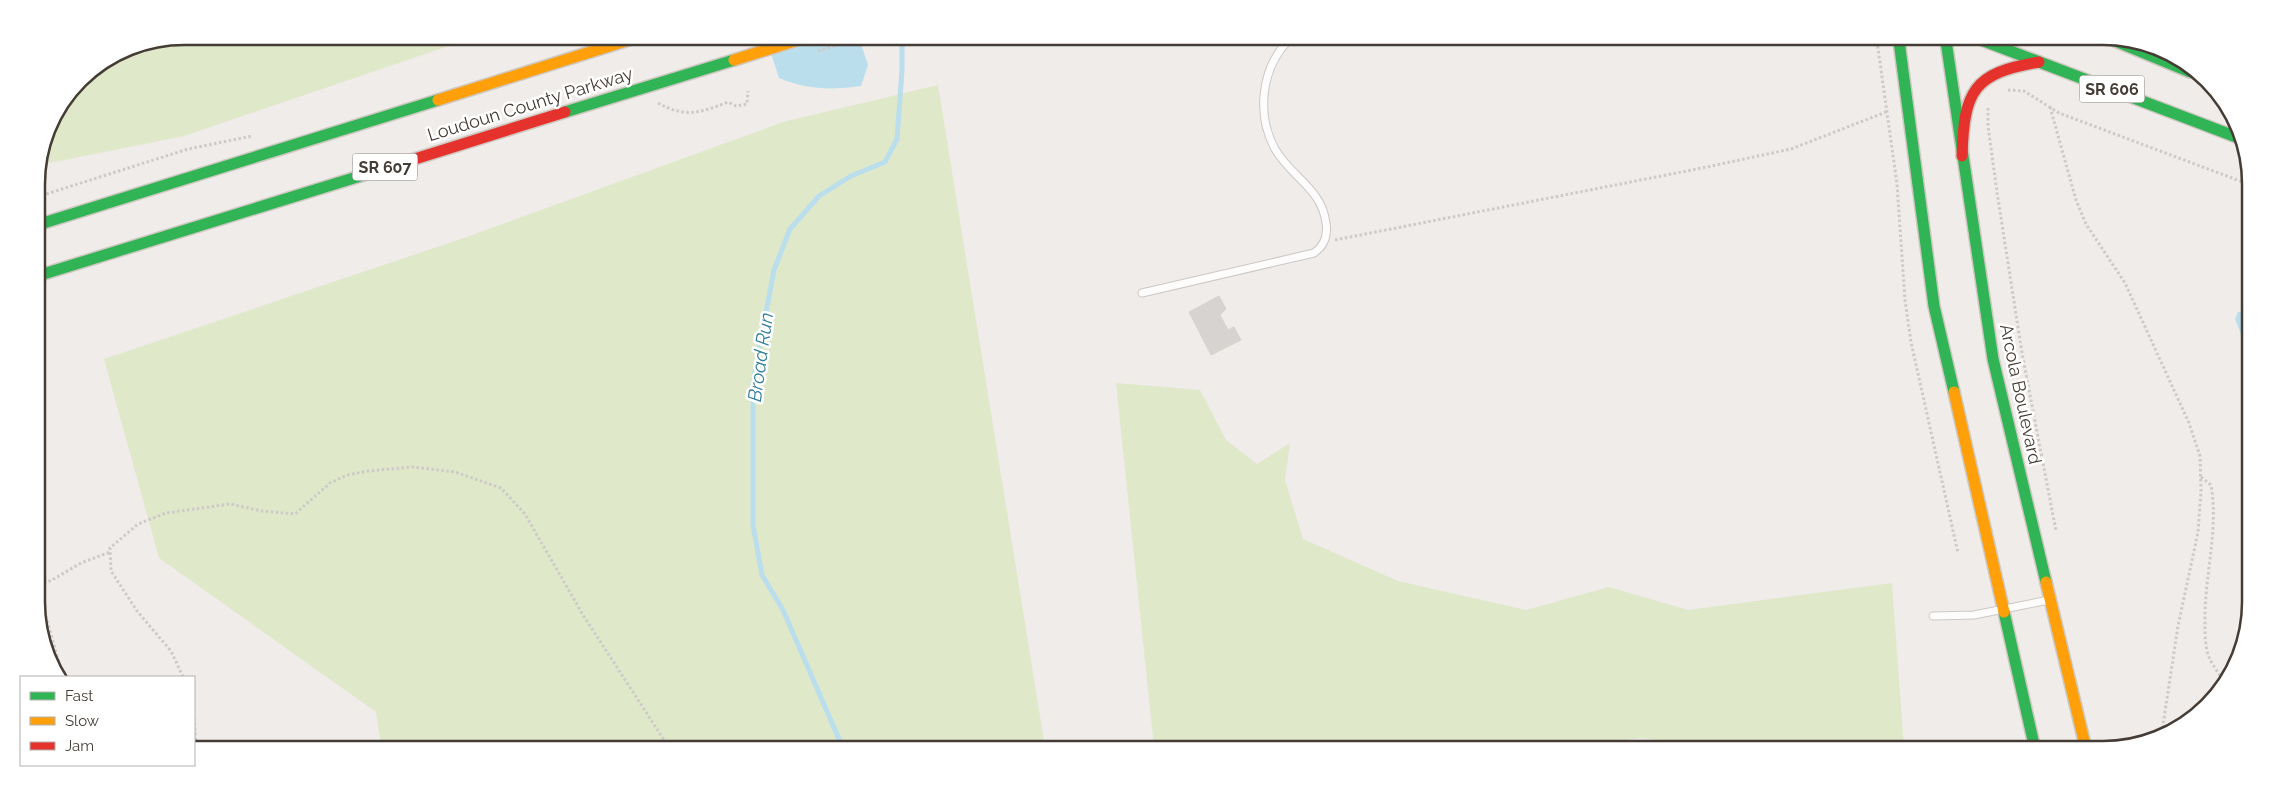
<svg xmlns="http://www.w3.org/2000/svg" width="2287" height="786" font-family="Raleway,sans-serif">
  <style>
    .green { fill: #e0e8ca }
    .water { fill: #badeec }
    .lines { fill: none; stroke-linecap: round; stroke-linejoin: round }
    .stream { stroke: #badeec; stroke-width: 5 }
    .building { fill: #d7d3d0; stroke: #d7d3cf }
    .lane-casing { stroke: #ccc8c5; stroke-width: 9 }
    .fast-casing { stroke: #cec8c0; stroke-width: 14 }
    .slow-casing { stroke: #cec8c0; stroke-width: 14 }
    .jam-casing { stroke: #cec8c0; stroke-width: 14 }
    .path { stroke: #cdcac7; stroke-width: 3; stroke-dasharray: 2.5 2.5; stroke-linecap: butt }
    .lane { stroke: #fdfcfc; stroke-width: 7 }
    .fast { stroke: #30b455; stroke-width: 11 }
    .slow { stroke: #ff9f0a; stroke-width: 11 }
    .jam { stroke: #e5322d; stroke-width: 11 }
    .slow-bridge-casing { stroke: #d1c6b7; stroke-width: 14; stroke-linecap: butt }
    .path-bridge { stroke: #cdcac7; stroke-width: 3; stroke-dasharray: 2.5 2.5; stroke-linecap: butt }
    .slow-bridge { stroke: #ff9f0a; stroke-width: 11 }
    .labels { text-anchor: middle; dominant-baseline: central; stroke-width: 5; stroke-linejoin: round; paint-order: stroke }
    .shield { fill: #fff; stroke: #7d7772; stroke-width: 1 }
    .shield-label { font-size: 16px; font-weight: bold; fill: #453d35 }
    .street-label { font-size: 18px; fill: #453d35; stroke: #fff }
    .water-label { font-size: 19px; font-style: italic; fill: #307b9d; stroke: #fff }
    .rim { fill: none; stroke: #453d35; stroke-width: 2.5 }
  </style>
  <rect width="100%" height="100%" fill="#efece9"/>
  <!-- green -->
  <path class="green" d="M184 36 475 37 184 136 39 165 51 119 80 79 128 47Z
    M938 85 1045 747 381 745 376 712 159 558 104 359 461 239 783 122Z
    M1116 383 1200 390 1226 440 1257 464 1290 443 1285 480 1303 539 1398 581 1526 610 1609 587 1688 610 1892 583 1904 749H1751L1640 738 1575 747H1154Z"/>
  <!-- water -->
  <path class="water" d="M766 38H859L868 65 861 86C831 90 808 90 779 78Z
    M2247 311V349L2235 319 2238 312Z"/>
  <g class="lines">
    <!-- stream -->
    <path class="stream" d="M842 746 783 610 762 575 753 525V382L774 270 790 229 819 196 851 176 885 162 897 139 902 70V38"/>
  </g>
  <!-- building -->
  <path class="building" d="M1219 296 1226 309 1220 315 1228 330 1234 327 1241 340 1211 355 1189 312Z"/>
  <g class="lines">
    <!-- lane casing -->
    <g class="lane-casing">
      <path id="lane" d="M1142 293 1314 253C1324 246 1328 236 1326 223 1322 189 1291 177 1275 149 1256 114 1261 67 1290 39
        M1933 616 1974 615 2049 600"/>
    </g>
    <!-- fast casing -->
    <g class="fast-casing">
      <path id="fast" d="M1899 41 1934 306 1954 392
        M1946 41 1993 359 2046 582
        M1984 41 2239 138
        M2115 41 2190 72
        M565 112 734 60
        M37 225 438 100
        M37 276 370 173
        M2004 612 2035 749"/>
    </g>
    <!-- slow casing -->
    <g class="slow-casing">
      <path id="slow" d="M438 100 638 37
        M1954 392 2004 612
        M2046 582 2086 749"/>
    </g>
    <!-- jam casing -->
    <g class="jam-casing">
      <path id="jam" d="M1962 156C1964 91 1973 73 2039 62
        M370 173 565 112"/>
    </g>
    <!-- path -->
    <path class="path" d="M1877 41 1897 184 1905 300 1911 342 1958 553
      M2008 90 2024 91 2059 113 2248 184
      M658 103C685 118 700 113 728 102L736 106 747 104 748 91
      M2050 107 2076 200 2086 224 2125 283 2189 423 2200 456 2201 491 2198 532 2178 626 2161 738
      M1988 108V126L1997 192 2022 353 2056 531
      M37 197 188 149 252 136
      M1335 240 1702 168 1791 149 1886 112
      M2201 477 2211 485C2219 530 2204 577 2205 623 2205 634 2205 647 2209 657 2213 666 2220 676 2226 683
      M39 585 52 580 81 563 110 552
      M39 592 63 677
      M183 677 171 651 137 611 111 571 110 548 138 524 166 513 230 504 262 511 295 514 330 483 347 475 368 471 413 467 455 472 501 488 525 514 583 615 668 746
      M194 718 196 745"/>
    <!-- lane -->
    <use href="#lane" class="lane"/>
    <!-- fast -->
    <use href="#fast" class="fast"/>
    <!-- slow -->
    <use href="#slow" class="slow"/>
    <!-- jam -->
    <use href="#jam" class="jam"/>
    <!-- slow-bridge casing -->
    <g class="slow-bridge-casing">
      <path id="slow-bridge" d="M734 60 804 38"/>
    </g>
    <!-- path-bridge -->
    <path class="path-bridge" d="M818 51 860 38"/>
    <!-- slow-bridge -->
    <use href="#slow-bridge" class="slow-bridge"/>
  </g>
  <g class="labels">
    <!-- shield labels -->
    <g class="shield">
      <rect x="2079.5" y="75.5" width="65" height="27" rx="4"/>
      <rect x="352.5" y="153.5" width="65" height="27" rx="4"/>
    </g>
    <g class="shield-label">
      <text x="2112" y="89">SR 606</text>
      <text x="385" y="167">SR 607</text>
    </g>
    <!-- street labels -->
    <g class="street-label">
      <text transform="translate(530 104) rotate(-17)">Loudoun County Parkway</text>
      <text transform="translate(2021 394) rotate(78)">Arcola Boulevard</text>
    </g>
    <!-- water labels -->
    <g class="water-label">
      <text transform="translate(760 357) rotate(-82)">Broad Run</text>
    </g>
  </g>
  <!-- crop -->
  <path d="M0 0H2287V786H0ZM184 45H2103A139 139 0 0 1 2242 184V602A139 139 0 0 1 2103 741H184A139 139 0 0 1 45 602V184A139 139 0 0 1 184 45Z" fill="#fff" fill-rule="evenodd"/>
  <path class="rim" d="M184 45H2103A139 139 0 0 1 2242 184V602A139 139 0 0 1 2103 741H184A139 139 0 0 1 45 602V184A139 139 0 0 1 184 45Z"/>
  <!-- legend -->
  <rect x="20" y="676" width="175" height="90" fill="#ffffff" stroke="#b5b1ae"/>
  <rect x="30" y="692" width="25" height="8" fill="#30b455" stroke="#b5b1ae"/>
  <text x="65" y="701" font-size="15" fill="#453d35">Fast</text>
  <rect x="30" y="717" width="25" height="8" fill="#ff9f0a" stroke="#b5b1ae"/>
  <text x="65" y="726" font-size="15" fill="#453d35">Slow</text>
  <rect x="30" y="742" width="25" height="8" fill="#e5322d" stroke="#b5b1ae"/>
  <text x="65" y="751" font-size="15" fill="#453d35">Jam</text>
</svg>
